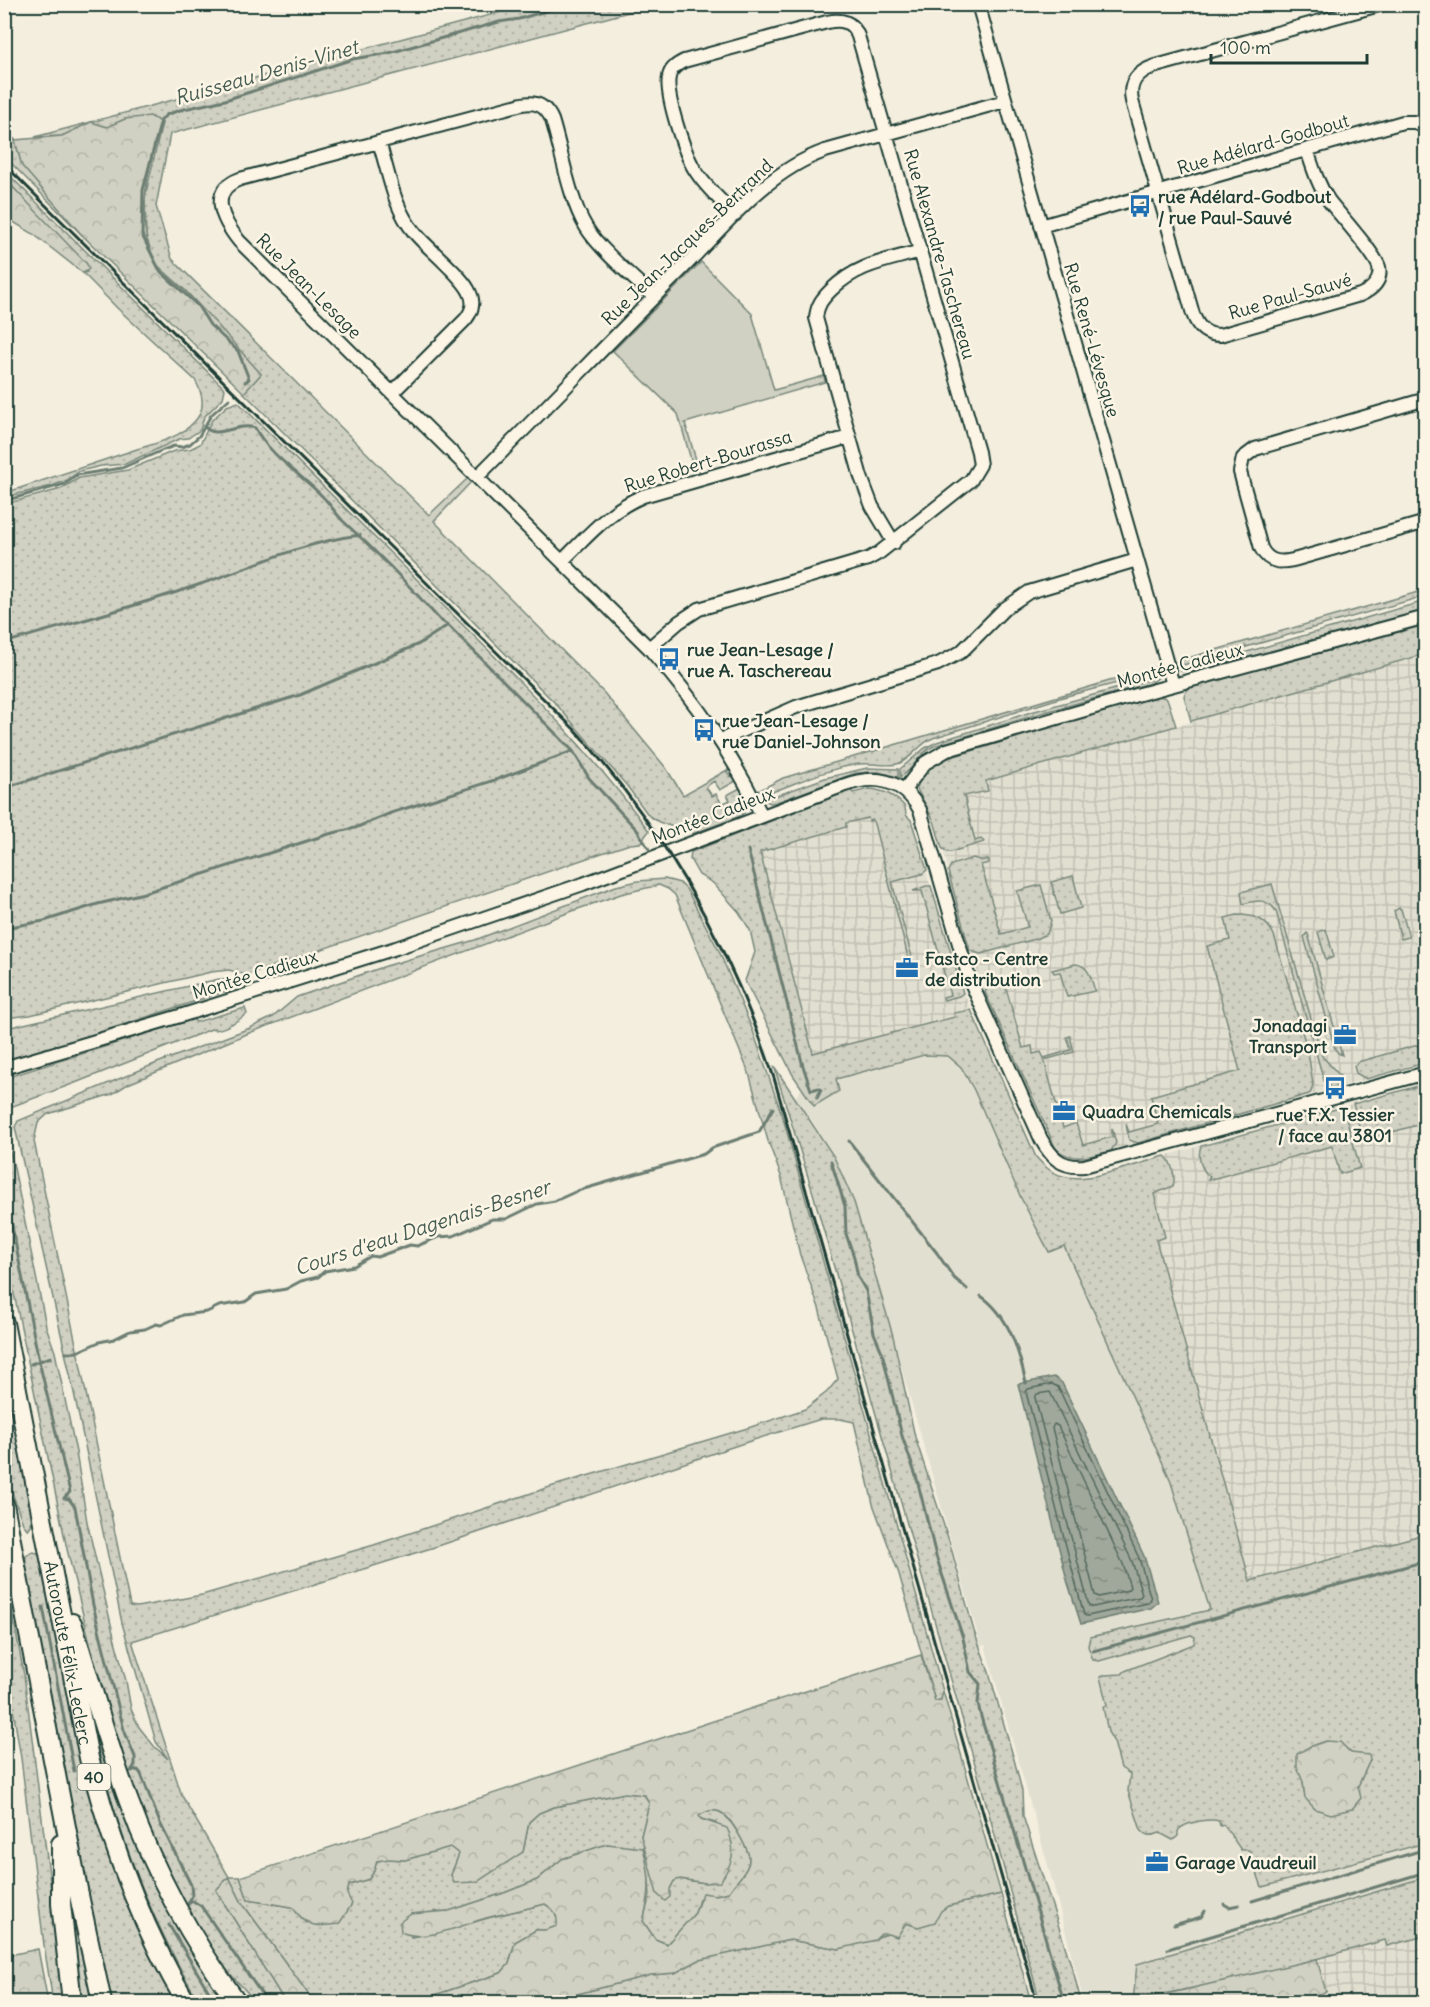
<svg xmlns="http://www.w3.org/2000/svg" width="1430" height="2007" font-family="Delius,sans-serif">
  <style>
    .built { fill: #e1dfd0 }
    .industrial { fill: url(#industrial-grid) }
    .grass { fill: url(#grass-dots); stroke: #78877b; stroke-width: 1.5; fill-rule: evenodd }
    .forest { fill: url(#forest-crowns); stroke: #78877b; stroke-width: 1.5 }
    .green { fill: #d0d1c2; stroke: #78877b; stroke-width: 1.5 }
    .water { fill: url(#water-ripples); stroke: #6c7d72; stroke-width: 1.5 }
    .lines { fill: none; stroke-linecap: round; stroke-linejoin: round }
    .shore { stroke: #53685d; stroke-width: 1.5 }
    .stream { stroke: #6c7d72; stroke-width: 3 }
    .minor-casing { stroke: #1f3d34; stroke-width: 16 }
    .highway-casing { stroke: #1f3d34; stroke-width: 22 }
    .minor { stroke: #fcf5e5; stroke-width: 12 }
    .highway { stroke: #fcf5e5; stroke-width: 18 }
    .rail { stroke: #1f3d34; stroke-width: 3 }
    .labels { text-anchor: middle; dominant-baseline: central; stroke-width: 5; stroke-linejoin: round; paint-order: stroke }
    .shield { fill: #fcf5e5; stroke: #617469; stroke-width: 1.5 }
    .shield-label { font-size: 16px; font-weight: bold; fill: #1f3d34 }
    .street-label { font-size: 18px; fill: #1f3d34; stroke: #fcf5e5 }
    .poi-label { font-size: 18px; font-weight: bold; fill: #1f3d34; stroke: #fcf5e5; text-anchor: start }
    .water-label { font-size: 20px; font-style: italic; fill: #465d53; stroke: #fcf5e5 }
  </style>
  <defs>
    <pattern id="industrial-grid" width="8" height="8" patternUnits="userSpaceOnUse" patternTransform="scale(1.5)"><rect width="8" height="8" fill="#e1dfd0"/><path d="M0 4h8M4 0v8" fill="none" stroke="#c1c0b3"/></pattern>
    <pattern id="grass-dots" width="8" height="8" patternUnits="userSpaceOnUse" patternTransform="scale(1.5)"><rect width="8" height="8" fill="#d0d1c2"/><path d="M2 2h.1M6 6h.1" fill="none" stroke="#b2b4a7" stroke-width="1.8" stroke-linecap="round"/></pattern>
    <pattern id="forest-crowns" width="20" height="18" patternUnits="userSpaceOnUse" patternTransform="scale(1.5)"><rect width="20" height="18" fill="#d0d1c2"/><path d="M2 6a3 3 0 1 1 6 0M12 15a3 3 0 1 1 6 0" fill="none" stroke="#b2b4a7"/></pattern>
    <pattern id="water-ripples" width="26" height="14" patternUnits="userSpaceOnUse" patternTransform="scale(1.5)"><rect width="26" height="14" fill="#a0a89b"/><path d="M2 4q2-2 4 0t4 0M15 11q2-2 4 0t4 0" fill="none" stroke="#828a7f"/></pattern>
  </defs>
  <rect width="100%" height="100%" fill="#f3eede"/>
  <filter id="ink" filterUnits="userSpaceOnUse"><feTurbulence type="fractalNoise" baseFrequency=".0167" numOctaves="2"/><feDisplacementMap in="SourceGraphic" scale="12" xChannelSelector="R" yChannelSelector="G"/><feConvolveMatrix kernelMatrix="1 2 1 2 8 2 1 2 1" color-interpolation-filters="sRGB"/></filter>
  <g filter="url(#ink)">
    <!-- built -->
    <path class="built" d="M964 1028 1170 1479 1243 1719 1246 1843 1262 1887 1425 1843V1877L1138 1964 1133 2002H1084L1048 1865 985 1645 981 1646 854 1202 834 1157 813 1122 794 1099 818 1068Z"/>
    <!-- industrial -->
    <path class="industrial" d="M1425 654V1063L1088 1157 1074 1158 1064 1155 1056 1149 1050 1138 986 994 972 956 935 821 929 810 954 791Z
      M869 789 885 791 892 795 905 807 906 815 911 820 958 980 977 1023 818 1068 753 827 851 790 853 793Z
      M1425 1084V1541L1244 1590 1120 1168Z
      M1425 1928V2002H1329L1317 1959Z"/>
    <!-- grass -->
    <path class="grass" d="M527 5H655L170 134 156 206 172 259 429 515 468 478 471 482 434 521 604 693 666 768 683 795 729 769 727 772 730 776 732 775 736 781 720 790 714 781 706 787 712 796 716 794 722 804 730 800 727 795 740 788 746 802 744 813 738 817 692 834 687 821 676 828 659 822 649 816 627 786 556 704 244 393 261 374 185 290 155 263 146 236 145 197 162 123 125 119 107 127 91 122 62 136 35 137Z
      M5 130 15 140 22 166 82 235 5 157Z
      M4 170 225 389 223 398 204 417 200 430 188 438 179 439 125 464 101 466 80 471 67 480 52 486 5 497V493C47 479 89 465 131 451 152 444 179 439 194 422 206 410 203 394 195 380L117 308 83 273 87 272 5 178Z
      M238 402C316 479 393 556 470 632 536 697 595 757 649 831L640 843 630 844 599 854 247 975 229 970 211 972 30 1015 13 1017 5 1016V504L61 489 79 478 128 470 174 451 190 449 200 444 212 420 227 406Z
      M1425 590V596L1176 667 1174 662Z
      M1425 601V610L1189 673 1180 671Z
      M1425 625V654L1191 721 1184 696 1185 693 1189 688Z
      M1160 666V672L1063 697 933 738C920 743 913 757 900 763 889 768 871 762 859 764 825 769 793 785 761 796L758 791 783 778Z
      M1159 677 1151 683 1045 712 934 746C917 754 914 770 900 777V769L925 748 937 742 1031 712Z
      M1158 696 1166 698 1168 701 1176 726 986 781 988 791 964 796 975 841 981 839 984 842 951 852H947L942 848 934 821 917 789C919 777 929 767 938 761Z
      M867 768 898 769V777L877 772 856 773 777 802 770 803 764 800 825 778Z
      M869 789C884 790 895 795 905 807L906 815 911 820 927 870 922 874 892 882 913 961H909L873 820 869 821 868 818 846 823V827L760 852 813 1053 955 1017 954 1013 971 1010 1036 1157C1044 1166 1051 1173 1063 1176 1086 1184 1140 1163 1165 1156 1172 1162 1176 1177 1173 1186L1154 1194 1165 1237 1156 1240 1250 1581 1425 1534V1843L1262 1887 1249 1850H1241L1224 1825 1220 1826 1219 1821C1210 1818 1190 1822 1182 1827 1177 1830 1178 1832 1178 1836L1173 1840 1160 1833C1151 1836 1147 1837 1141 1830L1128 1791 1130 1774 1121 1768 1114 1742 1108 1732 1103 1707 1107 1705 1100 1677 1105 1675 1122 1674 1125 1671 1194 1644 1195 1637 1191 1635 1099 1661 1093 1660 1088 1646 1090 1637 1210 1610 1170 1479 1064 1246 1049 1252 1021 1198 974 1090 961 1067 948 1056 924 1055 836 1079 839 1091 814 1106 793 1075 745 981 755 952 750 930 739 912 713 883 699 875 690 859 691 852 851 790 853 793ZM1343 1746 1351 1753 1370 1760 1358 1786 1305 1798 1303 1782Z
      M973 858 980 860H989V863L981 865 1001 934 1028 927 1017 891 1041 885 1051 921 1047 934 1035 939 981 954 970 951 948 871 951 865Z
      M1073 876 1081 908 1060 914 1051 882Z
      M665 879 680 883 687 890 719 951 753 1031 783 1118 943 1691 941 1700 935 1701 899 1574 873 1504 854 1422 840 1419H821L744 1443 441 1545 132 1641 182 1796 229 1877H240L248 1900 292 1907 306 1923 347 1894 349 1885 369 1879 374 1871 377 1861 389 1859 405 1860 450 1847 459 1854 451 1875 523 1852 529 1822 539 1813 554 1807 625 1793 645 1795 649 1804 641 1836 670 1889 674 1881 679 1879 705 1883 716 1823 701 1819 698 1816C721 1800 731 1822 741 1838 744 1845 750 1852 749 1860 749 1870 735 1883 729 1892L699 1899 695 1913 668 1944 655 1939 643 1921 650 1895 648 1871 620 1846 607 1844 562 1859 537 1880 504 1893 449 1911 411 1914V1937L441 1932 488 1918 545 1904C555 1911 558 1914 558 1926L546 1930H536L515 1942 509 1964 501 1973 414 2002H314L242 1903 229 1877 216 1890 285 2002H256L215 1957 174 1886 126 1776 106 1709 67 1549 5 1250 4 1132 13 1163 46 1326 55 1352 76 1452 87 1522 114 1637 126 1681 131 1709 139 1727 154 1746 168 1759 156 1742 122 1623 73 1388 15 1127 18 1121 157 1063 250 1028 273 1017 297 997 386 966 475 940 616 886 638 881ZM659 885 668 889 675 895 749 1073 768 1141 781 1176 800 1255 819 1308 838 1379 827 1392 805 1409 751 1427 550 1487 374 1545 202 1595 137 1607 130 1606 34 1141 38 1123 48 1114 112 1094 128 1084 249 1033 578 909 621 894Z
      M1272 884 1322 1056 1340 1076 1339 1086 1331 1088 1324 1081 1276 911C1267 898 1257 900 1243 904L1241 892Z
      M926 886H931L963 993 959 996 944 1000 943 997 950 995 922 891H913Z
      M1399 908 1401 909 1409 937 1401 939 1394 911Z
      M1237 915C1255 915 1266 919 1274 935L1308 1052 1313 1084 1311 1092 1309 1094 1138 1143 1129 1140 1126 1124 1129 1132 1158 1124 1151 1096 1240 1071 1207 946 1230 940 1225 918Z
      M1326 929 1334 957 1326 960 1318 932Z
      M1307 933 1308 934 1342 1055 1338 1053 1335 1049 1304 937Z
      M1076 964C1090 966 1091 979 1095 991L1067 997 1060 972 1054 973 1052 970Z
      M219 979 232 981 235 986 230 990 5 1063V1026L11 1027Z
      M1004 981 1023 1048 1032 1046 1033 1054 1041 1052 1044 1058 1071 1050 1067 1037 1070 1036 1074 1052 1044 1060 1063 1128 1076 1123 1083 1145 1112 1137V1128L1116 1143 1111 1151C1090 1156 1074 1163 1056 1149L985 992 990 984Z
      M245 1008 247 1014C237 1021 227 1028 215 1030L214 1028 75 1083 5 1109V1078L193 1019 196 1022Z
      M1425 1043V1063L1366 1079 1356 1073 1354 1066 1358 1062Z
      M774 1066 834 1157 854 1202 893 1336 915 1437 950 1544 974 1631 989 1672 1015 1763 1022 1791 1023 1816 1074 1974 1081 2002H1040L988 1810 896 1485 813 1193Z
      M1425 1084V1123L1363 1140 1353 1104Z
      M1343 1107 1360 1168 1340 1174 1332 1146 1208 1180 1210 1177C1201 1170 1197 1157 1201 1146Z
      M4 1363 32 1510 31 1525 28 1530 23 1524 9 1483 5 1464Z
      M32 1552 38 1553 42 1562 71 1709 177 2002H110L101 1964 25 1567 26 1556Z
      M4 1567 24 1675 65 2002H53L44 1945 21 1758 5 1660Z
      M100 1738 227 2002H199C151 1920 116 1832 96 1739Z
      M1425 1877V1936L1387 1946 1385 1940C1303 1963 1219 1986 1135 1998L1139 2002H1133L1137 1964Z
      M1001 1894 1031 2002H546L651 1975 675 1973 699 1960 790 1940 839 1949 888 1934 906 1923 918 1927 948 1906Z
      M70 1926H75L92 2002H78Z"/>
    <!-- forest -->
    <path class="forest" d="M150 116 162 123C149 164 134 220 154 261 160 272 175 281 184 290 211 316 236 346 261 374L244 393 82 235 22 166 15 140 62 136 91 122 107 127 125 119Z
      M4 178 87 264 89 269 83 273 32 233 5 217Z
      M921 1655 935 1701 941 1700 943 1691 1001 1894 948 1906 941 1911 935 1922 918 1927 906 1923 897 1937 888 1934H881L875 1940 839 1949 790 1940 699 1960 675 1973 651 1975 546 2002H414L501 1973 509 1964 515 1942 536 1930H546L557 1926C558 1915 555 1910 545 1904 526 1909 506 1913 486 1918 462 1925 424 1943 401 1932L400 1922 411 1914 449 1911 504 1893 537 1880 562 1859 607 1844 643 1848C651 1878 651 1891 643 1921L655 1939 667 1944 695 1913 702 1893 716 1895 729 1892C735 1883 749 1870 749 1860 750 1852 744 1845 741 1838 732 1822 721 1800 699 1816L701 1819 727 1828C737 1850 733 1863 720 1882L706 1883 680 1879 674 1881 670 1889V1897L665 1901 657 1894 641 1836 649 1804 645 1795 625 1793 554 1807 539 1813 529 1822 523 1852 477 1882 454 1883 451 1875 459 1854 450 1847 405 1860 389 1859 377 1861 374 1871 369 1879 349 1885 347 1894 352 1904 339 1924C315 1927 308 1928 292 1907L248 1900 240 1877 768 1703Z
      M1326 1741 1340 1742 1351 1753 1369 1755 1370 1760 1358 1786 1361 1798 1352 1809 1331 1814 1315 1809 1305 1798 1303 1782 1297 1767V1754L1309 1747Z
      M229 1877 242 1903 314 2002H285L216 1890Z
      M38 1949 48 2002H5V1956Z
      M1317 1959 1326 1992 1289 2002H1139L1134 1998 1167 1994Z"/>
    <!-- green -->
    <path class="green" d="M701 262 752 314 774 390 824 376 825 382 685 423 700 473 695 474 678 414 613 351Z"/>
    <!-- water -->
    <path class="water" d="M1054 1377 1062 1383 1144 1556 1158 1602 1151 1608 1081 1624 1067 1580 1018 1384Z"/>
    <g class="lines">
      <!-- shore -->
      <path class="shore" d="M1052 1384 1058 1387 1139 1558 1151 1599 1148 1603 1087 1616 1084 1615 1026 1392 1028 1389Z
        M1050 1392 1132 1561 1142 1594 1140 1597 1093 1607 1089 1606 1035 1398 1037 1394Z
        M1054 1424 1058 1426 1123 1564 1130 1587 1128 1590 1099 1597 1095 1595 1052 1428Z"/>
      <!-- stream -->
      <path class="stream" d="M245 382 249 379 238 351 210 325 198 306 160 271 142 235 143 190 161 120 166 115 180 110 225 100 353 59 389 53 499 22 519 19 569 4
        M204 426C216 441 236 422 255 428 270 456 301 474 323 497 330 504 336 514 343 521 377 552 410 586 440 620L448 625
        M4 501 65 484 77 475 122 468 163 450 174 446 182 447 190 444 199 436 211 415 229 399
        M4 643C69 624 134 607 198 585 251 567 303 542 360 535
        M573 751 589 778 637 830 652 854
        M4 788 300 695 419 644 448 625 573 751 498 779 391 813 355 828 329 834 144 893 98 904 44 921 4 928
        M748 850 803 1066 811 1090 819 1088 821 1090 817 1098
        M849 1141 937 1253 954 1278 967 1289
        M831 1161 845 1206 846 1234 854 1257 858 1277 866 1291 874 1333 882 1352 902 1436 917 1479 936 1556 963 1638 970 1672 980 1684
        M4 1186 39 1361 70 1492 64 1498 69 1499 75 1507 93 1605 124 1730 135 1757V1765L131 1771 138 1770 141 1774 160 1823 191 1885 192 1896 188 1904 193 1901 201 1906 267 2002
        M981 1296C1009 1315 1019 1351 1026 1383
        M66 1353 77 1352 99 1342 114 1339 130 1331 145 1329 156 1324 161 1325 183 1315 207 1312 219 1306 245 1302 256 1294 286 1289 301 1281 318 1277 325 1271 354 1266 371 1256 377 1257 410 1245 417 1246 438 1237 453 1236 492 1219H506L537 1204 555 1201 577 1191 704 1154 712 1148 759 1132 773 1108
        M31 1364 51 1357
        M43 1607 74 1771
        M1093 1651 1426 1561
        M980 1684 978 1703 980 1713 1064 2002
        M1252 1901 1426 1849
        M1224 1904 1229 1907 1239 1905
        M169 1925 215 2002
        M1174 1925 1201 1917 1205 1911
        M1168 1949 1426 1872"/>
      <!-- minor casing -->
      <g class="minor-casing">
        <path id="minor" d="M978 4 1173 685
          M379 142C389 173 393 207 414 232 428 249 463 276 470 293 475 303 472 311 466 319L392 393
          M1307 150C1313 168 1318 185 1329 201 1340 215 1375 254 1379 267 1382 282 1371 290 1360 295L1220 335C1206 335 1198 328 1193 314L1132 101C1128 82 1138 71 1156 66L1383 4
          M1041 226 1403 122H1415L1426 128
          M654 297C635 279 599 249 586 227 569 199 562 152 552 120 546 106 537 101 522 104L240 179C207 191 223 221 239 241L649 648C696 702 731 752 762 816
          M1426 399 1255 449 1243 458 1240 472 1261 548C1269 564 1282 563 1297 559L1426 522
          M477 477C545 409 611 340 679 272 723 228 765 172 825 151L1005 101
          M894 543 872 506 861 477 816 318C817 305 822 299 831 290 857 264 886 261 921 251
          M562 561C588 536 609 510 643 496L849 437
          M649 648 679 622 699 609 868 559 879 553 971 480 980 465 978 452 858 36C852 21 842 19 827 22L684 61C676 65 670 69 669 77 665 95 685 155 695 170 705 187 722 201 735 215
          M721 740 796 707 938 664 961 652 1004 609 1029 592 1137 560
          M904 790 925 763 947 750 1140 694 1426 617
          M4 1068 180 1016 396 948 583 884 842 786C874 774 902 778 920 810L969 978 1041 1139C1051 1157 1061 1168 1084 1166L1426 1073"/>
      </g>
      <!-- highway casing -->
      <g class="highway-casing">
        <g id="highway">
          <path id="s1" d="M4 1323 89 1758C111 1844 141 1926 186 2002"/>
          <path d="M4 1504 80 1900 102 2002"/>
          <path d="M72 1623C91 1682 107 1743 129 1802 155 1873 192 1941 237 2002"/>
          <path d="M61 1844V1904L72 2002"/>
        </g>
      </g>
      <!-- minor -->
      <use href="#minor" class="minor"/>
      <!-- highway -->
      <use href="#highway" class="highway"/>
      <!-- rail -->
      <path class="rail" d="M4 164 574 729C666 831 731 948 774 1078L1037 2002"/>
    </g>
  </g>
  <!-- icons -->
  <defs>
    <g id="bus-bare" transform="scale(1.8)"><path d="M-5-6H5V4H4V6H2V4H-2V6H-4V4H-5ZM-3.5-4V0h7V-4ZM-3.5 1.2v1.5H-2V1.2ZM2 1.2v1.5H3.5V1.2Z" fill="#1f6fb2" stroke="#fcf5e5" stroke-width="2.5" paint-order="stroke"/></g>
    <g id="office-bare" transform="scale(1.8)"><path d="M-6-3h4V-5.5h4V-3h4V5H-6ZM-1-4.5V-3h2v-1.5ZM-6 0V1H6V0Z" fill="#1f6fb2" stroke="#fcf5e5" stroke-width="2.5" paint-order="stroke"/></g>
  </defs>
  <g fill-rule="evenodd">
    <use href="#bus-bare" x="1140" y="206"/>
    <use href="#bus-bare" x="669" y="659"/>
    <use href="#bus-bare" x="704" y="730"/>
    <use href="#office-bare" x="907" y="968"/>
    <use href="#office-bare" x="1345" y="1035"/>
    <use href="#bus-bare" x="1335" y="1088"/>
    <use href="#office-bare" x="1064" y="1111"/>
    <use href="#office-bare" x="1157" y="1862"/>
  </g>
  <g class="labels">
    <!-- shield labels -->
    <rect class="shield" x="77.5" y="1764" width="33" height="26" rx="4.5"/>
    <g class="shield-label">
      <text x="94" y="1777">40</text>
    </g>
    <!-- street labels -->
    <g class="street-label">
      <text transform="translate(1263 144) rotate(-16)">Rue Adélard-Godbout</text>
      <text transform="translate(687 242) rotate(-44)">Rue Jean-Jacques-Bertrand</text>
      <text transform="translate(940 254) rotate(74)">Rue Alexandre-Taschereau</text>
      <text transform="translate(309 286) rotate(45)">Rue Jean-Lesage</text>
      <text transform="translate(1290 296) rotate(-16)">Rue Paul-Sauvé</text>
      <text transform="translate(1092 340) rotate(74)">Rue René-Lévesque</text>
      <text transform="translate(708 461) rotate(-17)">Rue Robert-Bourassa</text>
      <text transform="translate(1180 665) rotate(-15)">Montée Cadieux</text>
      <text transform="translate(713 815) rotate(-21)">Montée Cadieux</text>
      <text transform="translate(255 974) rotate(-17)">Montée Cadieux</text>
      <text stroke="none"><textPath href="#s1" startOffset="336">Autoroute Félix-Leclerc</textPath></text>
    </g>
    <!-- poi labels -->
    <g class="poi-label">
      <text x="1158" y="196">rue Adélard-Godbout<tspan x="1158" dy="21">/ rue Paul-Sauvé</tspan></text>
      <text x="687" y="649">rue Jean-Lesage /<tspan x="687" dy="21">rue A. Taschereau</tspan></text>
      <text x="722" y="720">rue Jean-Lesage /<tspan x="722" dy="21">rue Daniel-Johnson</tspan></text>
      <text x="925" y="958">Fastco - Centre<tspan x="925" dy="21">de distribution</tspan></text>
      <text x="1327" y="1025" text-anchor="end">Jonadagi<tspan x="1327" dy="21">Transport</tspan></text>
      <text x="1082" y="1111">Quadra Chemicals</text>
      <text x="1335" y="1114" text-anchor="middle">rue F.X. Tessier<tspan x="1335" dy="21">/ face au 3801</tspan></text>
      <text x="1175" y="1862">Garage Vaudreuil</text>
    </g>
    <!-- water labels -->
    <g class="water-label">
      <text transform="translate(266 72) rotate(-16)">Ruisseau Denis-Vinet</text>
      <text transform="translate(422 1227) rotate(-18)">Cours d'eau Dagenais-Besner</text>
    </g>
  </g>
  <!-- margin -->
  <rect width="1430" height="2007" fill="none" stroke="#fcf5e5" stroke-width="24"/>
  <rect x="12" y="12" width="1406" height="1983" fill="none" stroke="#1f3d34" stroke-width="2" filter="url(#ink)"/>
  <!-- scale -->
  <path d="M1211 54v9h156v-9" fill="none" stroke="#1f3d34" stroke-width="3"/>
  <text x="1220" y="54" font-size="18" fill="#1f3d34" stroke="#fcf5e5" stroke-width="4.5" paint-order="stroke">100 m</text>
</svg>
